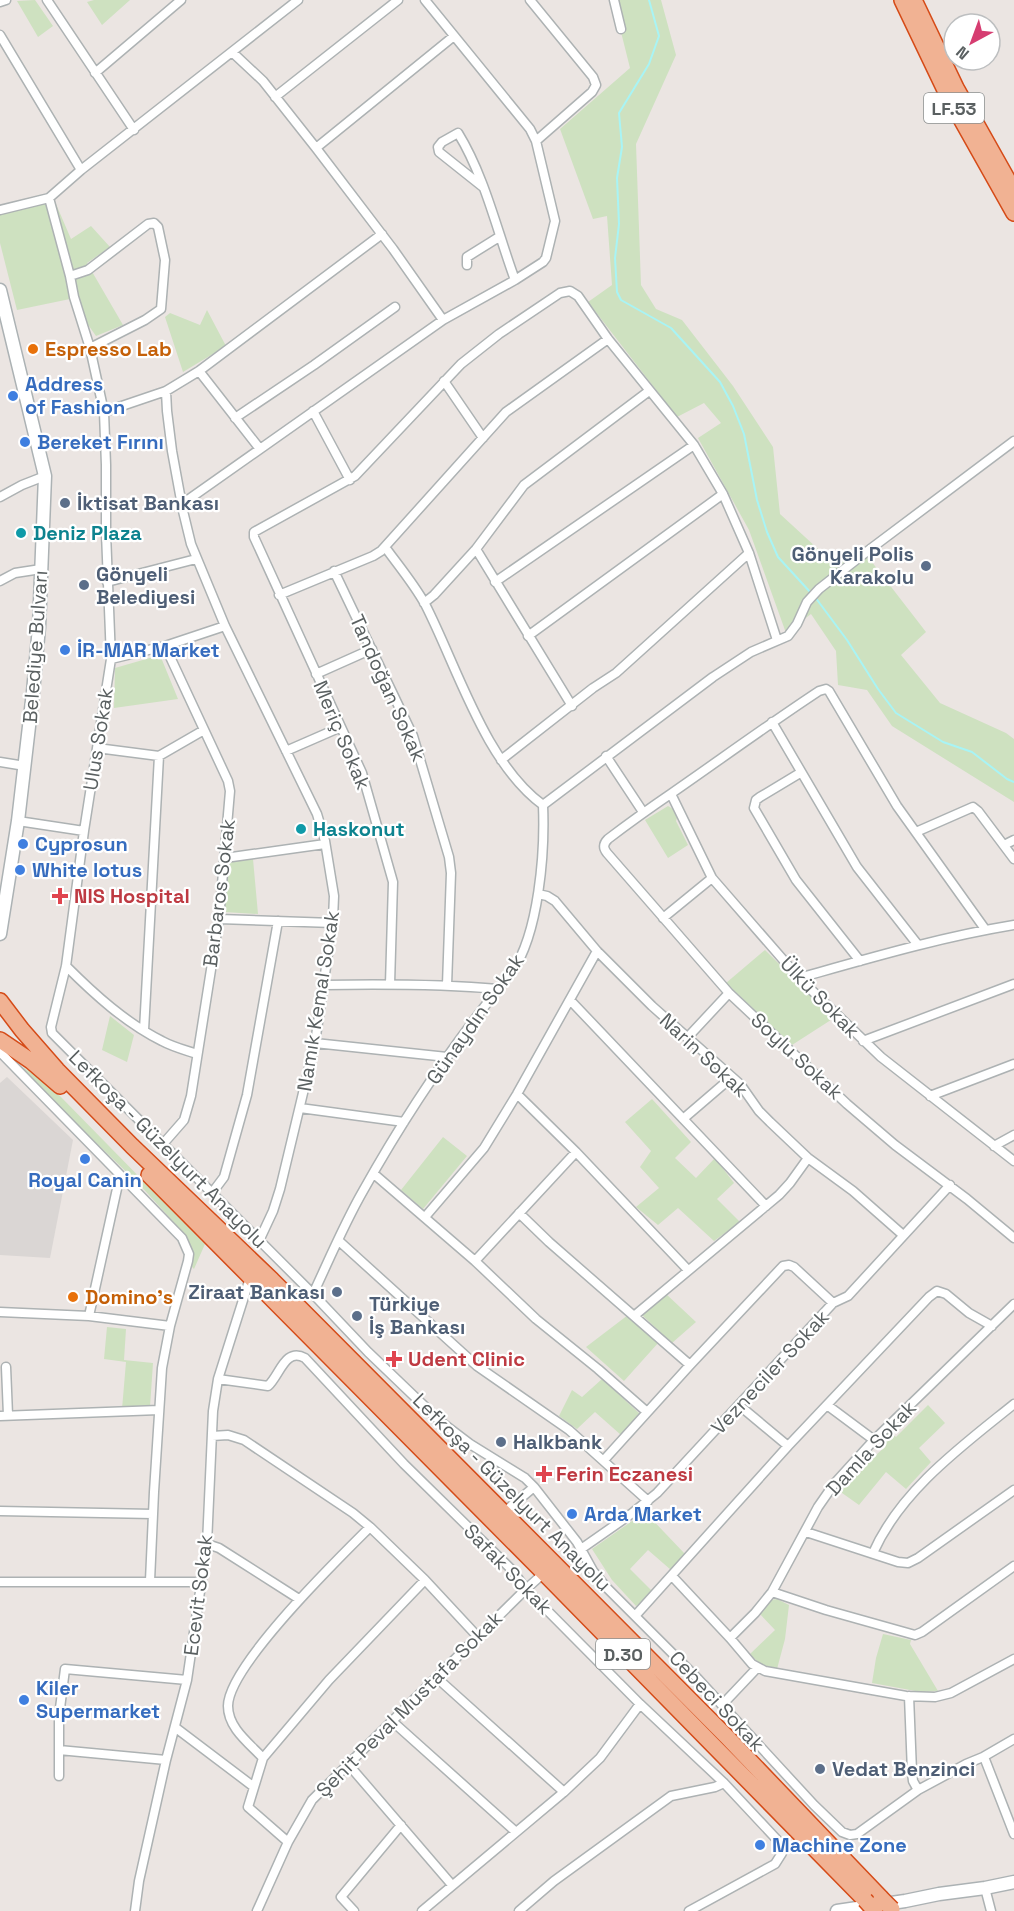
<svg xmlns="http://www.w3.org/2000/svg" width="1014" height="1911" font-family="'Space Grotesk',sans-serif">
  <style>
    .industrial { fill: #dad6d4 }
    .green { fill: #cee1c0 }
    .lines { fill: none; stroke-linecap: round; stroke-linejoin: round }
    .stream { stroke: #a8f4f5; stroke-width: 2 }
    .street-casing { stroke: #adb2b3; stroke-width: 11 }
    .secondary-casing { stroke: #acb2b4; stroke-width: 15 }
    .highway-casing { stroke: #d54b18; stroke-width: 18 }
    .street { stroke: #fff; stroke-width: 8 }
    .secondary { stroke: #fff; stroke-width: 12 }
    .highway { stroke: #f1b293; stroke-width: 15 }
    .highway-bridge-casing { stroke: #d54b18; stroke-width: 18; stroke-linecap: butt }
    .highway-bridge { stroke: #f1b293; stroke-width: 15 }
    .food-dot { fill: #e8710a; stroke: #fff; stroke-width: 2 }
    .shop-dot { fill: #3f7fe0; stroke: #fff; stroke-width: 2 }
    .service-dot { fill: #5c6f8a; stroke: #fff; stroke-width: 2 }
    .culture-dot { fill: #0f9aa8; stroke: #fff; stroke-width: 2 }
    .health-dot { fill: #e0444e; stroke: #fff; stroke-width: 2 }
    .labels { text-anchor: middle; dominant-baseline: central; stroke-width: 4.5; stroke-linejoin: round; paint-order: stroke }
    .shield { fill: #fff; stroke: #8c9090; stroke-width: 1.5 }
    .shield-label { font-size: 18px; font-weight: bold; fill: #5a6061 }
    .food-label { font-size: 20px; font-weight: bold; fill: #c56008; stroke: #fff; text-anchor: start }
    .shop-label { font-size: 20px; font-weight: bold; fill: #366cbe; stroke: #fff; text-anchor: start }
    .service-label { font-size: 20px; font-weight: bold; fill: #4e5e75; stroke: #fff; text-anchor: start }
    .culture-label { font-size: 20px; font-weight: bold; fill: #0d838f; stroke: #fff; text-anchor: start }
    .street-label { font-size: 20px; fill: #5a6061; stroke: #fff }
    .health-label { font-size: 20px; font-weight: bold; fill: #be3a42; stroke: #fff; text-anchor: start }
  </style>
  <rect width="100%" height="100%" fill="#ebe5e2"/>
  <!-- industrial -->
  <path class="industrial" d="M7 1077 73 1140 50 1258 0 1255V1083Z"/>
  <!-- green -->
  <path class="green" d="M35 0 53 26 38 37 17 1Z
    M94 0H130L102 25 87 2Z
    M613 0H661L676 55 636 144 641 285 656 309 682 320 733 386 773 447 780 514 829 559 868 557 926 632 901 655 940 703 1006 733 1014 739V802L892 726 867 690 838 685 836 651 811 614 786 633 749 530 698 438 721 423 704 403 677 417 588 302 612 285 607 216 593 219 560 129 630 68Z
    M53 197 71 239 91 226 110 247 87 263 123 325 96 336 70 299 17 310 0 243V214Z
    M207 310 226 346 183 372 165 317 170 313 200 325Z
    M160 655 178 699 114 708 115 668Z
    M668 806 673 809 677 818 676 821 688 845 668 858 645 820Z
    M253 859 258 914 224 912 229 862Z
    M765 950 834 1018 792 1045 726 983Z
    M110 1016 134 1035 127 1062 102 1050Z
    M16 1063 35 1075 59 1095 205 1244 194 1269 190 1265C193 1254 192 1248 187 1237L139 1184 17 1067Z
    M652 1099 691 1142 675 1158 696 1178 715 1158 734 1183 717 1199 740 1222 714 1241 678 1208 658 1225 636 1207 659 1188 640 1167 651 1151 625 1122Z
    M443 1137 467 1156 423 1209 401 1190Z
    M665 1293 696 1322 672 1343 642 1315Z
    M628 1315 659 1342 624 1381 586 1347Z
    M107 1327 126 1329 124 1360 153 1363 150 1407 122 1409 126 1362 104 1359Z
    M602 1379 640 1414 621 1435 595 1412 577 1429 559 1416 572 1390 582 1397Z
    M928 1405 945 1423 919 1448 931 1462 906 1489 886 1472 859 1505 835 1488 851 1470 857 1476 865 1467 861 1461 872 1451 876 1455 886 1446 881 1441 890 1431 896 1437Z
    M645 1512 685 1554 671 1570 648 1550 630 1569 654 1593 636 1606 612 1580 592 1549Z
    M777 1599 789 1605 785 1639 777 1669C764 1667 759 1664 750 1654L775 1630 759 1613 771 1600Z
    M883 1634 911 1640 910 1644 938 1691 921 1692 872 1683 876 1658Z"/>
  <g class="lines">
    <!-- stream -->
    <path class="stream" d="M649 0 659 36 649 64 619 113 622 147 617 178 619 224 615 258 617 292 621 300 671 328 720 382 733 406 744 434 757 500 767 532 778 557 811 593
      M815 597 847 640 878 689 896 713 943 742 972 752 1007 779 1014 782"/>
    <!-- street casing -->
    <g class="street-casing">
      <path id="street" d="M47 0 134 130
        M530 0 593 77 596 85 592 92 536 141
        M614 0 621 29
        M0 2 6 0
        M0 35 81 170
        M232 52 263 81 316 148 393 249 443 320
        M95 73 181 0
        M275 97 398 0
        M316 148 454 36
        M483 187 439 152 438 147 442 142 458 133C485 177 497 231 515 280
        M49 198 70 276 74 297 90 348 104 412 106 465V533L111 659 84 831 66 966 51 1027 52 1033 313 1294 368 1352 441 1422 470 1444 525 1478 534 1487 577 1542 593 1571 607 1588 698 1679 814 1805 842 1832 850 1835 857 1834 918 1790 966 1764 983 1757 1014 1739
        M0 210 49 198 81 170 298 0
        M467 265V257L499 237
        M70 276 88 270 148 224 154 223 158 227 165 260 161 309 145 320 90 348
        M199 371 260 449
        M444 381 483 438
        M166 391 167 411 172 451 183 511 191 544 225 626 317 814 325 841 334 896 333 919 315 1043 280 1189 273 1211 259 1241
        M313 411 350 480
        M104 412 166 391 199 371 382 234
        M235 418 314 365 395 307
        M0 497 22 485 45 476
        M182 504 443 320 515 280 543 262 546 258 555 221 536 141 530 129 425 0
        M385 547C398 565 414 584 425 604 457 666 485 763 543 805
        M476 549 572 706
        M334 571 413 736 449 857 451 873 447 985
        M0 581 15 573 41 569
        M107 582 196 559
        M495 582 694 445
        M279 595 373 556 381 551 506 412 608 339
        M424 603 434 595 476 549 524 485 649 391
        M528 636 723 494
        M111 659 165 646 225 626
        M316 674 372 649
        M772 722 857 867 918 945
        M97 748 159 756 204 730
        M286 751 341 727
        M606 756 643 812
        M501 760 593 688 616 673 749 553
        M0 762 25 766
        M800 773 760 797 756 800 754 808 796 880 860 961
        M671 794 712 878 799 978 881 1057 1014 1161
        M543 805 713 677 751 652 788 636 797 624 807 602 819 589 861 556 1014 441
        M18 821 84 831
        M916 832 973 807 978 811 1014 859
        M1004 845 1014 840
        M225 858 325 844
        M538 894 547 896 555 901 597 951 652 1006 740 1084 759 1111 770 1122 808 1158 853 1191 903 1235
        M663 918 712 878
        M219 919 333 923
        M985 929 897 806 829 691 826 689 819 691C769 724 721 759 672 793 650 808 629 823 608 839 603 844 603 848 607 853L729 993 847 1104 895 1145 967 1199 1014 1238
        M66 966C95 995 126 1023 162 1041 173 1047 185 1050 197 1054
        M799 978C870 958 941 937 1014 925
        M390 984 393 882 362 773 254 537V532L355 476 461 364 499 334 560 293 570 291 578 296 608 339 694 445 723 494 749 553 777 640
        M324 985C383 984 440 984 498 989
        M570 1000 766 1206
        M144 1030 159 756
        M687 1038 729 993
        M863 1041 1014 984
        M315 1043 447 1057
        M0 1052 182 1238 189 1254 188 1261 170 1326 162 1368 154 1492 150 1581
        M517 1094 576 1152 688 1270
        M930 1096 1014 1064
        M300 1108 404 1122
        M683 1119 732 1077
        M163 1144 184 1120 191 1096 219 919 230 791 228 781 165 646
        M994 1146 1014 1135
        M374 1174 475 1261 536 1319 598 1369 647 1412
        M212 1193 224 1177 247 1095 278 921
        M519 1213 549 1242 690 1365
        M425 1217 484 1148 517 1094 597 951
        M339 1241 477 1366 569 1430 648 1501
        M475 1261 576 1152
        M313 1294C329 1260 344 1224 363 1191 406 1114 455 1041 512 972 539 933 545 852 543 805
        M0 1312 89 1316 170 1326
        M89 1316 120 1175
        M634 1316 779 1195 790 1183 808 1158
        M6 1367 8 1415
        M218 1379 268 1386C280 1375 285 1347 305 1358L404 1464 512 1570 526 1589 640 1704 724 1783 781 1844 782 1853 775 1864 689 1911
        M827 1405 874 1440
        M740 1406 788 1446
        M0 1416 159 1410
        M212 1436 228 1435 244 1440 353 1513 370 1527 425 1580 478 1637
        M604 1460 690 1365 783 1266 789 1265 794 1267 833 1303
        M0 1511 153 1514
        M503 1513 534 1487
        M806 1532 898 1562 908 1563 918 1558 1014 1490
        M207 1544 219 1548 299 1599
        M581 1549 631 1514 657 1493 833 1303 848 1296 950 1185
        M873 1553C901 1490 962 1446 1014 1404
        M672 1576 730 1638 752 1664 765 1671 906 1696 935 1697 951 1693 1014 1659
        M0 1582H200
        M772 1592 826 1610 915 1635 922 1632 1014 1566
        M635 1616 788 1446 929 1297 937 1291 946 1294 969 1313 992 1326
        M730 1638 755 1613 772 1592 818 1507 834 1484 874 1440 1014 1304
        M437 1678 564 1792
        M909 1696 912 1772 913 1781 918 1790
        M722 1705 757 1668
        M392 1721 516 1832
        M176 1728 254 1787
        M59 1750 166 1760
        M984 1757 1014 1834
        M263 1758C249 1743 228 1728 228 1706 228 1666 339 1558 370 1527
        M348 1764 452 1885
        M59 1776V1716L65 1669 187 1680
        M288 1842 248 1807 263 1758 329 1680 425 1580
        M985 1888 991 1911
        M135 1911 139 1881 166 1760 187 1680 207 1544 213 1411 218 1379 250 1278
        M257 1911 288 1842 312 1800 526 1589 544 1573
        M354 1911 341 1897 401 1825
        M422 1911 564 1792 600 1758 640 1704
        M519 1911 554 1881 671 1796 715 1787 724 1783"/>
    </g>
    <!-- secondary casing -->
    <g class="secondary-casing">
      <path id="secondary" d="M0 290 45 476 39 627 33 692 18 821 0 934
        M837 1911 905 1901 939 1894 985 1888 1014 1882"/>
    </g>
    <!-- highway casing -->
    <g class="highway-casing">
      <path id="highway" d="M902 0 946 92 1014 213
        M914 0 956 88 1014 191
        M0 1001 22 1030 57 1070 132 1146 272 1280 727 1737 881 1898
        M0 1040 31 1061 60 1086
        M149 1175 544 1573 865 1900"/>
    </g>
    <!-- street -->
    <use href="#street" class="street"/>
    <!-- secondary -->
    <use href="#secondary" class="secondary"/>
    <!-- highway -->
    <use href="#highway" class="highway"/>
    <!-- highway-bridge casing -->
    <g class="highway-bridge-casing">
      <path id="highway-bridge" d="M881 1898 892 1909
        M865 1900 875 1911"/>
    </g>
    <!-- highway-bridge -->
    <use href="#highway-bridge" class="highway-bridge"/>
  </g>
  <!-- markers -->
  <g class="food-dot">
    <circle cx="33" cy="349" r="6"/>
    <circle cx="73" cy="1297" r="6"/>
  </g>
  <g class="shop-dot">
    <circle cx="13" cy="396" r="6"/>
    <circle cx="25" cy="442" r="6"/>
    <circle cx="65" cy="650" r="6"/>
    <circle cx="23" cy="844" r="6"/>
    <circle cx="20" cy="870" r="6"/>
    <circle cx="85" cy="1159" r="6"/>
    <circle cx="572" cy="1514" r="6"/>
    <circle cx="24" cy="1700" r="6"/>
    <circle cx="760" cy="1845" r="6"/>
  </g>
  <g class="service-dot">
    <circle cx="65" cy="503" r="6"/>
    <circle cx="926" cy="566" r="6"/>
    <circle cx="84" cy="585" r="6"/>
    <circle cx="337" cy="1292" r="6"/>
    <circle cx="357" cy="1316" r="6"/>
    <circle cx="501" cy="1442" r="6"/>
    <circle cx="820" cy="1769" r="6"/>
  </g>
  <g class="culture-dot">
    <circle cx="21" cy="533" r="6"/>
    <circle cx="301" cy="829" r="6"/>
  </g>
  <g class="health-dot">
    <path d="M57 887h6v6h6v6h-6v6h-6v-6h-6v-6h6z"/>
    <path d="M391 1350h6v6h6v6h-6v6h-6v-6h-6v-6h6z"/>
    <path d="M541 1465h6v6h6v6h-6v6h-6v-6h-6v-6h6z"/>
  </g>
  <g class="labels">
    <!-- shield labels -->
    <g class="shield">
      <rect x="924" y="93" width="60" height="30" rx="4.5"/>
      <rect x="596" y="1639" width="54" height="30" rx="4.5"/>
    </g>
    <g class="shield-label">
      <text x="954" y="108">LF.53</text>
      <text x="623" y="1654">D.30</text>
    </g>
    <!-- food labels -->
    <g class="food-label">
      <text x="45" y="349">Espresso Lab</text>
      <text x="85" y="1297">Domino's</text>
    </g>
    <!-- shop labels -->
    <g class="shop-label">
      <text x="25" y="384">Address<tspan x="25" dy="23">of Fashion</tspan></text>
      <text x="37" y="442">Bereket Fırını</text>
      <text x="77" y="650">İR-MAR Market</text>
      <text x="35" y="844">Cyprosun</text>
      <text x="32" y="870">White lotus</text>
      <text x="85" y="1180" text-anchor="middle">Royal Canin</text>
      <text x="584" y="1514">Arda Market</text>
      <text x="36" y="1688">Kiler<tspan x="36" dy="23">Supermarket</tspan></text>
      <text x="772" y="1845">Machine Zone</text>
    </g>
    <!-- service labels -->
    <g class="service-label">
      <text x="77" y="503">İktisat Bankası</text>
      <text x="914" y="554" text-anchor="end">Gönyeli Polis<tspan x="914" dy="23">Karakolu</tspan></text>
      <text x="96" y="574">Gönyeli<tspan x="96" dy="23">Belediyesi</tspan></text>
      <text x="325" y="1292" text-anchor="end">Ziraat Bankası</text>
      <text x="369" y="1304">Türkiye<tspan x="369" dy="23">İş Bankası</tspan></text>
      <text x="513" y="1442">Halkbank</text>
      <text x="832" y="1769">Vedat Benzinci</text>
    </g>
    <!-- culture labels -->
    <g class="culture-label">
      <text x="33" y="533">Deniz Plaza</text>
      <text x="313" y="829">Haskonut</text>
    </g>
    <!-- street labels -->
    <g class="street-label">
      <text transform="translate(35 647) rotate(-86)">Belediye Bulvarı</text>
      <text transform="translate(388 688) rotate(66)">Tandoğan Sokak</text>
      <text transform="translate(342 735) rotate(67)">Meriç Sokak</text>
      <text transform="translate(98 739) rotate(-81)">Ulus Sokak</text>
      <text transform="translate(219 893) rotate(-83)">Barbaros Sokak</text>
      <text transform="translate(820 997) rotate(46)">Ülkü Sokak</text>
      <text transform="translate(318 1001) rotate(-81)">Namık Kemal Sokak</text>
      <text transform="translate(475 1019) rotate(-55)">Günaydın Sokak</text>
      <text transform="translate(704 1055) rotate(43)">Narin Sokak</text>
      <text transform="translate(797 1056) rotate(43)">Soylu Sokak</text>
      <text transform="translate(168 1149) rotate(45)">Lefkoşa - Güzelyurt Anayolu</text>
      <text transform="translate(770 1372) rotate(-47)">Vezneciler Sokak</text>
      <text transform="translate(871 1448) rotate(-47)">Damla Sokak</text>
      <text transform="translate(512 1492) rotate(45)">Lefkoşa - Güzelyurt Anayolu</text>
      <text transform="translate(508 1569) rotate(46)">Safak Sokak</text>
      <text transform="translate(198 1595) rotate(-83)">Ecevit Sokak</text>
      <text transform="translate(717 1701) rotate(47)">Cebeci Sokak</text>
      <text transform="translate(409 1704) rotate(-45)">Şehit Peval Mustafa Sokak</text>
    </g>
    <!-- health labels -->
    <g class="health-label">
      <text x="74" y="896">NIS Hospital</text>
      <text x="408" y="1359">Udent Clinic</text>
      <text x="556" y="1474">Ferin Eczanesi</text>
    </g>
  </g>
  <!-- north arrow -->
  <g transform="translate(972 42) rotate(221)"><circle r="28" fill="#ffffff" stroke="#bdbfc0" stroke-width="1.5"/>
  <path d="M0-4.5L10 22L0 15L-10 22Z" fill="#d63d71"/>
  <text y="-9" font-size="16" font-weight="bold" text-anchor="middle" fill="#5a6061">N</text>
  </g>
</svg>
